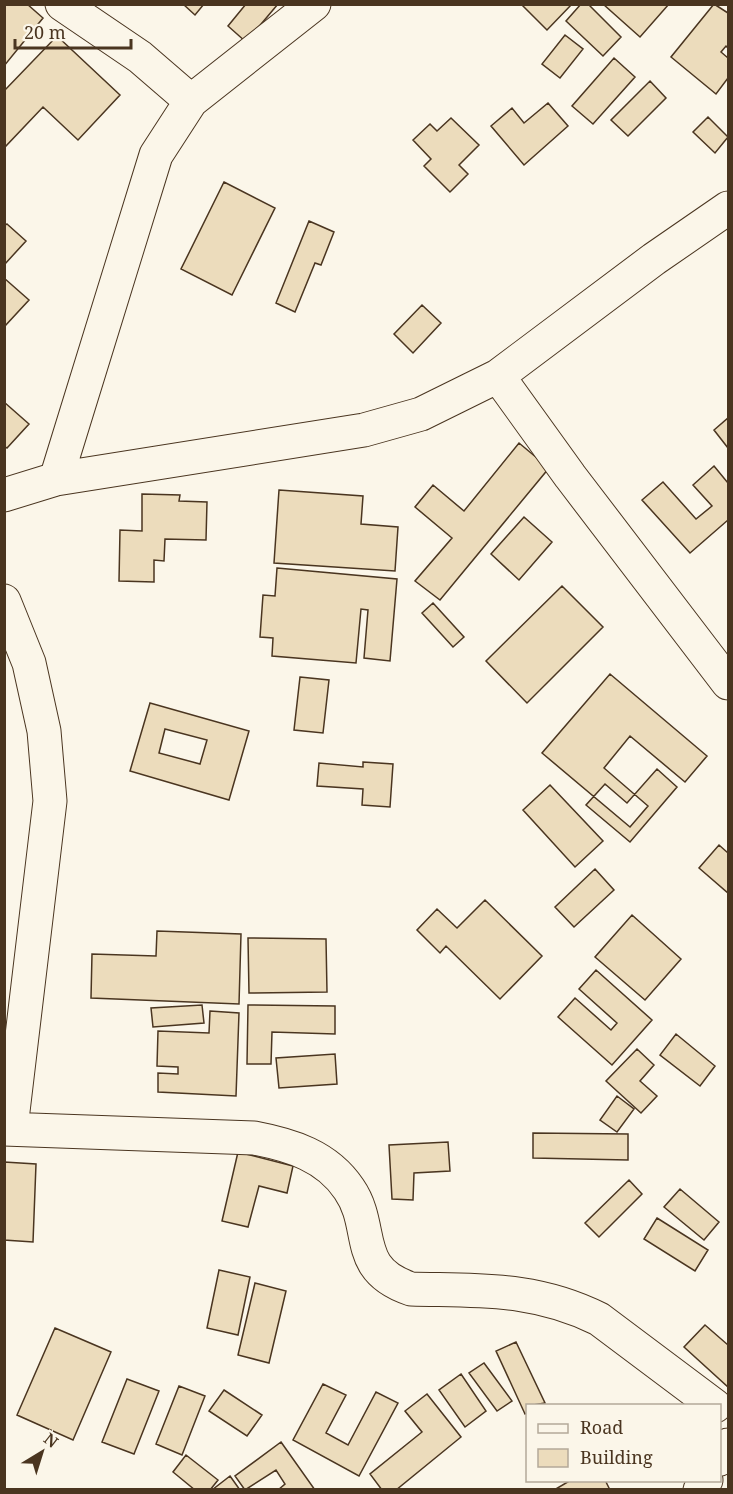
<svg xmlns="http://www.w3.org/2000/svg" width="733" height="1494" font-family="'Noto Serif',serif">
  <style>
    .building { fill: #ecdcbc; stroke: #4a3520; stroke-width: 1.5; fill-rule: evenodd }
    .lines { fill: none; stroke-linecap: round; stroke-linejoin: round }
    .minor-casing { stroke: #4a3520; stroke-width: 35 }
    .minor { stroke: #fbf6e9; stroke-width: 33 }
  </style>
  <rect width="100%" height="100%" fill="#fbf6e9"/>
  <!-- building -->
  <path class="building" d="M4 4H27L43 18 4 66Z
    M183 4H204L195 15Z
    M246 4H278L246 42 228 26Z
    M521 4H572L547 30Z
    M581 4H588L621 37 603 56 566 21Z
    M603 4H669L640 37Z
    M714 4 728 13V48L726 46 721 52 728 58V78L716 94 671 57Z
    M565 35 583 49 560 78 542 64Z
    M57 36 120 95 78 140 43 107 4 148V91Z
    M614 58 635 77 593 124 572 106Z
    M650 81 666 98 628 136 611 120Z
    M548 103 568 126 524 165 491 126 512 108 524 123Z
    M708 117 728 137 715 153 693 132Z
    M451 118 479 145 459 165 468 174 450 192 424 166 431 159 413 140 430 124 437 131Z
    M224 182 275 208 232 295 181 269Z
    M309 221 334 232 321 265 315 263 295 312 276 303Z
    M7 224 26 241 4 265V226Z
    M4 278 29 300 4 327Z
    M422 305 441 323 413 353 394 334Z
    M4 402 29 424 7 448 4 446Z
    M728 418V448L714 430Z
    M519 443 549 468 440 600 415 581 452 538 415 507 433 485 464 511Z
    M714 466 728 483V520L690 553 642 500 663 482 696 519 712 506 693 485Z
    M279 490 363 496 361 524 398 527 395 571 274 563Z
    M142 494 180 495 179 501 207 502 206 540 165 539 164 561 154 560V582L119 581 120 530 142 531Z
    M524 517 552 542 519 580 491 554Z
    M277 568 397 579 390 661 364 658 368 610 361 609 356 663 272 656 273 638 260 637 263 595 275 596Z
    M562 586 603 627 527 703 486 661Z
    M433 603 464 637 453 647 422 613Z
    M610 674 707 756 685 782 630 736 604 768 648 806 630 827 542 753Z
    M300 677 329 680 323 733 294 730Z
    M150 703 249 731 229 800 130 771ZM165 729 207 740 200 764 159 753Z
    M363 762 393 764 390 807 362 805 363 789 317 786 319 763 363 767Z
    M657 769 677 787 630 842 586 805 605 784 627 803Z
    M550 785 603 841 575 867 523 810Z
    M719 845 728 853V893L699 868Z
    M595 869 614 890 574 927 555 907Z
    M485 900 542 956 500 999 446 946 440 953 417 930 437 909 457 928Z
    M632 915 681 959 645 1000 595 957Z
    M157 931 241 934 239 1004 91 998 92 954 156 956Z
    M248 938 326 939 327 992 249 993Z
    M596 970 652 1020 612 1065 558 1017 575 998 611 1030 617 1023 579 989Z
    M202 1005 204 1023 153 1027 151 1008Z
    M248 1005 335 1006V1034L272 1032 271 1064H247Z
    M210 1011 239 1013 236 1096 158 1092V1073L178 1074V1067L157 1066 158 1031 209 1033Z
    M676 1034 715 1066 700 1086 660 1055Z
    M637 1049 654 1065 640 1081 657 1096 641 1113 606 1081Z
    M335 1054 337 1084 279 1088 276 1058Z
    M617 1096 634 1109 617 1132 600 1120Z
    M533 1133 628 1134V1160L533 1158Z
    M448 1142 450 1171 414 1173 413 1200 392 1199 389 1145Z
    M238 1152 293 1166 287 1193 259 1186 248 1227 222 1221Z
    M4 1162 36 1164 33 1242 4 1240Z
    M629 1180 642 1194 599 1237 585 1223Z
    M680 1189 719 1222 704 1240 664 1207Z
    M657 1218 708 1250 695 1271 644 1239Z
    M219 1270 250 1277 238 1335 207 1328Z
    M255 1283 286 1291 269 1363 238 1355Z
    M705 1325 728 1345V1387L684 1347Z
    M55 1328 111 1352 73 1440 17 1415Z
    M516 1342 545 1403 528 1406V1412L525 1414 496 1351Z
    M484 1363 512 1401 497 1411 469 1373Z
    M461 1374 486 1411 465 1427 439 1390Z
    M127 1379 159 1391 134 1454 102 1442Z
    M323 1384 346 1395 326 1433 348 1445 376 1392 398 1403 359 1476 293 1440Z
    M179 1386 205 1396 182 1455 156 1444Z
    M224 1390 262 1415 247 1436 209 1411Z
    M427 1394 461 1437 396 1490H382L370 1474 422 1432 405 1411Z
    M281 1442 315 1490H278L285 1484 276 1470 245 1490 235 1476Z
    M186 1455 218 1480 210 1490H195L173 1472Z
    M230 1476 240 1490H212Z
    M571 1480H605L610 1490H554Z"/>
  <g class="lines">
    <!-- minor casing -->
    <g class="minor-casing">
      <path id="minor" d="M62 4 140 57 191 101
        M498 376 570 476 728 683
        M56 479 156 155 191 101 314 4
        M4 495 56 479 364 430 421 414 498 376 654 259 728 208
        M4 601 29 663 44 731 50 801 11 1128
        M4 1129 254 1138C291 1145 327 1156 349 1189 376 1228 351 1269 411 1289 480 1291 535 1287 599 1319L715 1406
        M720 1459 728 1445
        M700 1490 706 1480"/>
    </g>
    <!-- minor -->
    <use href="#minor" class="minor"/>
  </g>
  <!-- border -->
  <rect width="733" height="1494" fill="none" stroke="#4a3520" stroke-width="12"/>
  <!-- legend -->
  <rect x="526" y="1404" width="195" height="78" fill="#fbf6e9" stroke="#b4a999" stroke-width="1.5"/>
  <rect x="538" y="1424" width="30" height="9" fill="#fbf6e9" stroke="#b4a999" stroke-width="1.5"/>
  <text x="580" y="1434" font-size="18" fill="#4a3520">Road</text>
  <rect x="538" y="1449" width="30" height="18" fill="#ecdcbc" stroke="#b4a999" stroke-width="1.5"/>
  <text x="580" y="1464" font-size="18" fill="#4a3520">Building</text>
  <!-- north arrow -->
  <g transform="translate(42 1452) rotate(38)" stroke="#fbf6e9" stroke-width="4.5" paint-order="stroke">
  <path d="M0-4.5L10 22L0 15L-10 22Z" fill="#4a3520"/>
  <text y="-9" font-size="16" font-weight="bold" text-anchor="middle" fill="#4a3520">N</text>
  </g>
  <!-- scale -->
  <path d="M15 39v9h116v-9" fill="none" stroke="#4a3520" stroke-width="3"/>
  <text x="24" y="39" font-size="18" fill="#4a3520" stroke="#fbf6e9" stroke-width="4.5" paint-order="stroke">20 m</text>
</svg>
